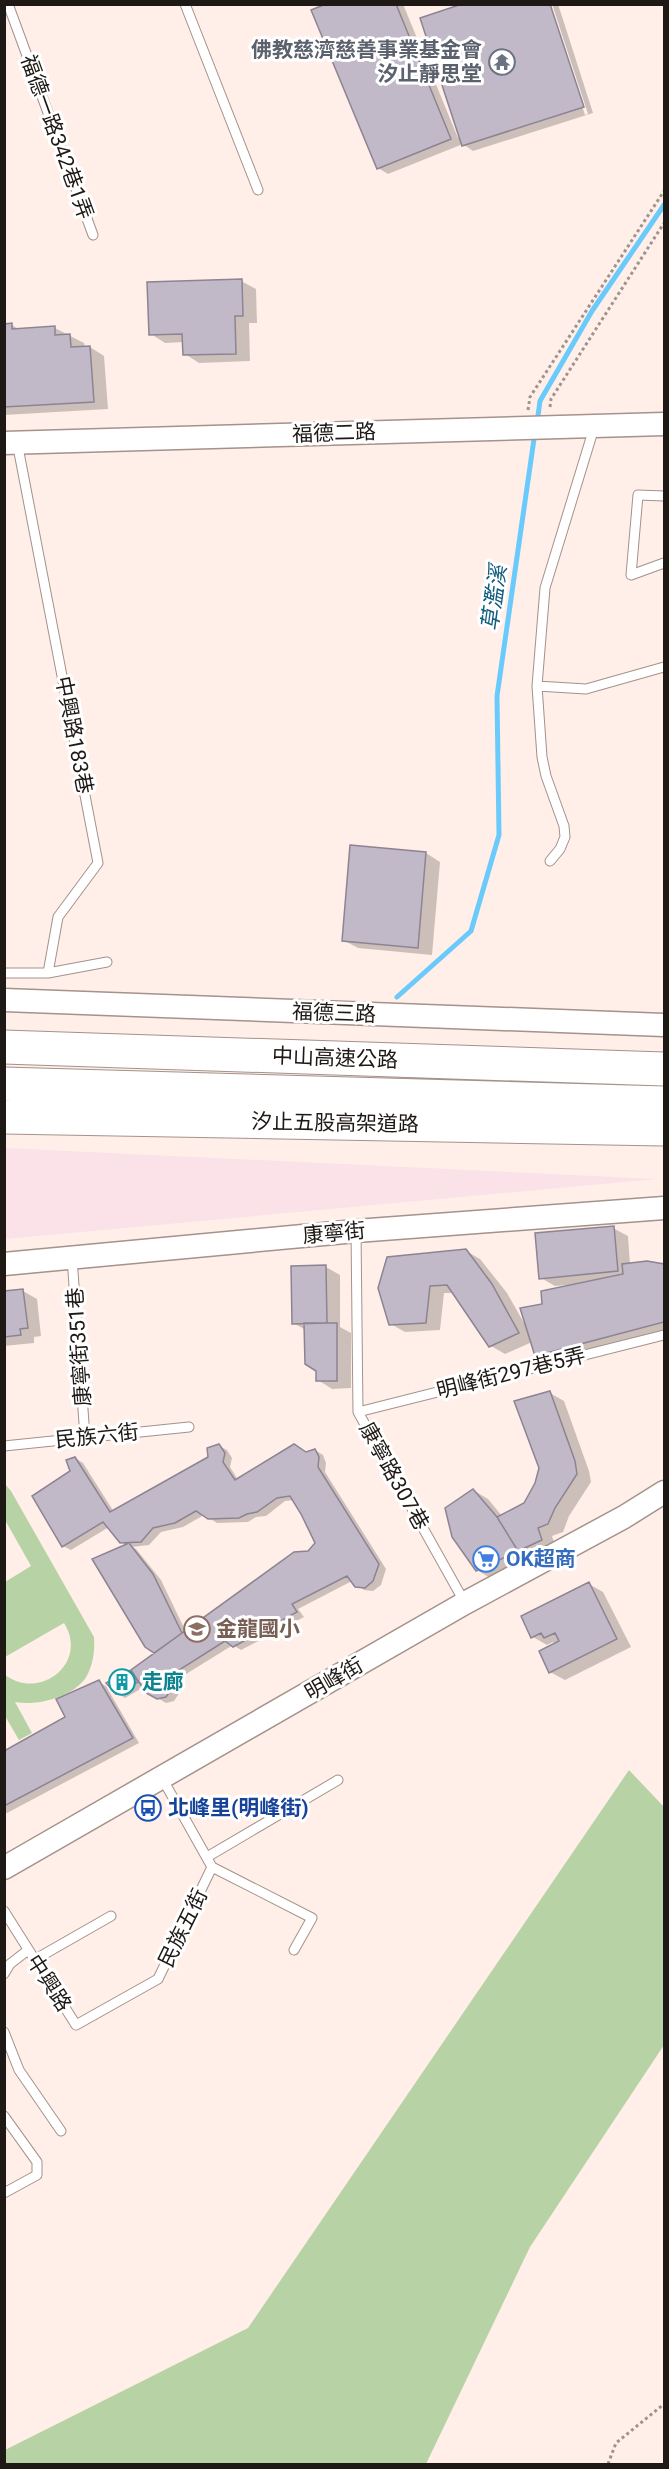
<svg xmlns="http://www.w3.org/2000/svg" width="669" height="2469" font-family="Roboto,'Noto Sans TC',sans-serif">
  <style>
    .commercial { fill: #fbe1e8 }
    .green { fill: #b7d3a5 }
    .shadow { fill: #0003; fill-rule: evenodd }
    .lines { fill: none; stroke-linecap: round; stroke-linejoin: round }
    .stream { stroke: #6bcafc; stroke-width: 5 }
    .building { fill: #c1b8c8; stroke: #8d8493; stroke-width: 1.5 }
    .service-casing { stroke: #a4928b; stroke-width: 11 }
    .tertiary-casing { stroke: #a4928b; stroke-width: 25 }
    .motorway-casing { stroke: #a4928b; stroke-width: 35 }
    .path { stroke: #9f938e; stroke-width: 3; stroke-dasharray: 3 3; stroke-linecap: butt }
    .service { stroke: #fff; stroke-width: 9 }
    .tertiary { stroke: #fff; stroke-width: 22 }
    .motorway { stroke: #fff; stroke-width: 33 }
    .labels { text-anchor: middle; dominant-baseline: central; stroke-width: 6; stroke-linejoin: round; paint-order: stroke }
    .worship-label { font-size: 21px; font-weight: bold; fill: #5b616d; stroke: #fff; text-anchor: end }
    .street-label { font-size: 21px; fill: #1f1916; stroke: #fff }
    .shop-label { font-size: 21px; font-weight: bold; fill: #366cbe; stroke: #fff; text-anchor: start }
    .education-label { font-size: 21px; font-weight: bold; fill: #785e54; stroke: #fff; text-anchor: start }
    .culture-label { font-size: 21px; font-weight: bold; fill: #0d838f; stroke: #fff; text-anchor: start }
    .transit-label { font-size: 21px; font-weight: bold; fill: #164399; stroke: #fff; text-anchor: start }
    .water-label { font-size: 22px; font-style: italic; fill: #115c7d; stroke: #fff }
  </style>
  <rect width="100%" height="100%" fill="#ffefe8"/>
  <!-- commercial -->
  <path class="commercial" d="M5 1148 657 1179 5 1239Z"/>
  <!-- green -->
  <path class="green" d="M5 1484 11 1491 94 1637C95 1651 93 1667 85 1679 70 1698 37 1706 15 1702L32 1733 19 1740 5 1716V1675C40 1701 89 1663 64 1623L5 1657V1582L31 1566 5 1520Z
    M629 1770 664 1807V2045L530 2247 426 2464H5V2450L248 2328Z"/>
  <!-- shadow -->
  <path class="shadow" d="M330 4H403L458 138 549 4 585 115 588 114 552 4H558L593 113 473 151 463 144 388 174 378 168Z
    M241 281 256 289 257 323H249L250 361 199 363 185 354 184 342 165 343 151 334Z
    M4 325H12L20 330 55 328 84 343 85 348 90 347 104 356 108 409 4 415Z
    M426 853 440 862 432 955 358 948 343 940Z
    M613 1228 628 1236 630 1265 647 1262 664 1266V1333L550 1363 536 1355 532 1342 505 1354 491 1346 454 1293H444L440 1330 405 1332 391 1324 466 1251 480 1259 507 1293 528 1330 544 1305 568 1287 567 1285 555 1286 541 1278Z
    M326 1267 340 1275V1327L351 1333V1388L332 1389 318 1380V1370L306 1330 293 1323Z
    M23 1291 37 1299 41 1336 34 1337V1343L4 1346V1293Z
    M550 1393 564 1401 589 1471 591 1482 569 1516 563 1532 552 1536 556 1548 492 1579 477 1570 473 1490 488 1499 502 1516 525 1504 536 1484 540 1468Z
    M219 1446 227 1450 232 1458 230 1467 238 1480 315 1450 323 1455 326 1463 325 1472 386 1569 381 1585 373 1591 364 1590 352 1581 298 1609 304 1617 241 1650 233 1645 178 1679 180 1692 174 1701 166 1703 147 1692 144 1687 125 1698 117 1693 132 1671 156 1653 146 1646 126 1545 121 1542 109 1527 71 1550 63 1546 75 1458 83 1463 114 1512 210 1457ZM294 1500 317 1543 309 1552 186 1632 161 1580 136 1549 132 1547 149 1545 161 1532 183 1527 204 1515 217 1523 248 1522 256 1517 266 1516 285 1501Z
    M589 1584 603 1592 631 1647 565 1680 550 1672 556 1644 553 1642 547 1645 533 1637Z
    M98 1682 106 1686 139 1743 7 1813 4 1812V1752L67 1718Z"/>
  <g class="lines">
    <!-- stream -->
    <path class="stream" d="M537 423 540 401 592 311 664 205
      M397 997 471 931 499 835 497 696 535 432"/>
  </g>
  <!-- building -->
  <path class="building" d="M326 4H396L451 139 377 169 311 10Z
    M462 4H550L584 107 462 146 420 18Z
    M242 279 243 316H235L236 354 183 355 182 334 149 335 147 282Z
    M12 323V329L55 326V335L70 334 71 347 90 346 94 402 4 407V324Z
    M350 845 426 852 418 948 342 941Z
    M614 1226 618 1271 539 1279 535 1233Z
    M466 1249 492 1284 519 1333 489 1347 447 1285 430 1286 426 1323 389 1325 378 1288 387 1257Z
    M647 1261 664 1264V1322L535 1356 520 1308 542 1304 541 1291 623 1274 622 1264Z
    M326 1265 327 1323 292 1324 291 1266Z
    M23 1289 28 1328 20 1329 21 1335 4 1337V1291Z
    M304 1323H337V1381H316V1371L305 1364Z
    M550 1391 575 1461 577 1474 555 1508 548 1524 538 1528 542 1540 518 1551 497 1517 524 1503 535 1483 539 1468 514 1401Z
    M219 1444 225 1453 223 1462 235 1480 294 1444 306 1452 315 1449 319 1457 318 1467 379 1564 373 1581 365 1588 355 1587 347 1576 292 1604 297 1612 233 1647 225 1641 171 1675 173 1687 166 1697 157 1699 146 1693 131 1670 294 1552 308 1551 315 1543 301 1514 290 1496 277 1498 257 1512 247 1514 239 1518 208 1519 196 1511 175 1523 153 1528 141 1542 120 1543 103 1522 62 1547 32 1496 70 1471 66 1460 75 1457 110 1512 208 1457 207 1448Z
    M473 1489 497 1517 518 1551 476 1571 452 1537 445 1508Z
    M129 1543 153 1574 182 1633 154 1653 145 1647 92 1559Z
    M589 1582 617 1639 549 1673 539 1651 559 1641 555 1633 544 1638 541 1633 531 1638 521 1616Z
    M131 1670 138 1682 116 1694 106 1683Z
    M99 1680 133 1738 4 1806V1751L65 1717 56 1699Z"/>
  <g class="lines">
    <!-- service casing -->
    <g class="service-casing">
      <path id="service" d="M8 4 93 235
        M185 4 258 190
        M664 496 638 495 631 575 664 563
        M537 686 586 689 664 667
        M550 861 560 849 565 837 564 826 546 776 542 757 537 686 545 588 594 428
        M4 973H48L58 917 98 863 17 442
        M48 973 107 962
        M356 1231 358 1412 465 1603
        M72 1258 85 1437
        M358 1412 664 1335
        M4 1446 189 1427
        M207 1857 338 1780
        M212 1867 312 1918 294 1950
        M4 1911 76 2025 158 1979 212 1867 162 1778
        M34 1960 111 1916
        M4 1974 10 1964 28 1950
        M4 2032 19 2070 61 2131
        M4 2116 37 2162V2175L4 2193"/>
    </g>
    <!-- tertiary casing -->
    <g class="tertiary-casing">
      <path id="tertiary" d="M4 443 664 424
        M4 1000 664 1025
        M4 1264 356 1231 664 1208
        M4 1868 465 1603 624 1517 664 1492"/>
    </g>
    <!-- motorway casing -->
    <g class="motorway-casing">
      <path id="motorway" d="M4 1047 664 1069
        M4 1084 664 1103
        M4 1117 664 1129"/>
    </g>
    <!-- path -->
    <path class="path" d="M550 407 551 399 664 223
      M528 410 530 397 664 191
      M608 2464 616 2443 664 2404"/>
    <!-- service -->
    <use href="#service" class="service"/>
    <!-- tertiary -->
    <use href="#tertiary" class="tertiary"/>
    <!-- motorway -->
    <use href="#motorway" class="motorway"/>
  </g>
  <!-- icons -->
  <defs>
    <g id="temple-ring" transform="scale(1.35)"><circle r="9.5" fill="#fff" stroke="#6b7280" stroke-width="1.5"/><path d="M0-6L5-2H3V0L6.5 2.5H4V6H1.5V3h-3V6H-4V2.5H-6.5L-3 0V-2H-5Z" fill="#6b7280"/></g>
    <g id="supermarket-ring" transform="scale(1.35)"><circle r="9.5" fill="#fff" stroke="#3f7fe0" stroke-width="1.5"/><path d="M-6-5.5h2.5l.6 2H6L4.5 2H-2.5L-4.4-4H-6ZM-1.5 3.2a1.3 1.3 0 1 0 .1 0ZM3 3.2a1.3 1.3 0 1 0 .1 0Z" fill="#3f7fe0"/></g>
    <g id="school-ring" transform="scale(1.35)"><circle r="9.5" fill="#fff" stroke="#8d6e63" stroke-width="1.5"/><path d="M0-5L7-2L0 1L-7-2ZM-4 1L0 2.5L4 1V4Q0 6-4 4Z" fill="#8d6e63"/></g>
    <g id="building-ring" transform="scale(1.35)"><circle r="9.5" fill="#fff" stroke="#0f9aa8" stroke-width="1.5"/><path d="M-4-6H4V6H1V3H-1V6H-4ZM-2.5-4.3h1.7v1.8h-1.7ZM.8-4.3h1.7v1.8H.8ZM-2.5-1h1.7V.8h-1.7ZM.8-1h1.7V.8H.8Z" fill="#0f9aa8"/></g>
    <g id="bus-ring" transform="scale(1.35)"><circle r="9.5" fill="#fff" stroke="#1a4fb4" stroke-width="1.5"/><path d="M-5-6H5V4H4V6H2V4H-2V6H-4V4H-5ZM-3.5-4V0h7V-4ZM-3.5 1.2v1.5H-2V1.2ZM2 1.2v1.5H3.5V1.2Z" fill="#1a4fb4"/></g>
  </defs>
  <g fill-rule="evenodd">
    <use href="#temple-ring" x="502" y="62"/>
    <use href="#supermarket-ring" x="486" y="1559"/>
    <use href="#school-ring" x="197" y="1629"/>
    <use href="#building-ring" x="122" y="1682"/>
    <use href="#bus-ring" x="148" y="1808"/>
  </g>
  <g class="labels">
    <!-- worship labels -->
    <g class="worship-label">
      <text x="482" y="50">佛教慈濟慈善事業基金會<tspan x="482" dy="24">汐止靜思堂</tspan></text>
    </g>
    <!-- street labels -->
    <g class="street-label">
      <text transform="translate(57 137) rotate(70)">福德一路342巷1弄</text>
      <text transform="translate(334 433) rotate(-2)">福德二路</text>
      <text transform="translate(74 735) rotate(79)">中興路183巷</text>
      <text transform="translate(334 1013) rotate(2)">福德三路</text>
      <text transform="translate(335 1058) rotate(2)">中山高速公路</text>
      <text transform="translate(335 1123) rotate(1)">汐止五股高架道路</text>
      <text transform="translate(334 1233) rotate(-5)">康寧街</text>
      <text transform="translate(79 1347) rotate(-94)">康寧街351巷</text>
      <text transform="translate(511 1373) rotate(-14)">明峰街297巷5弄</text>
      <text transform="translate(97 1436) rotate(-6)">民族六街</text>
      <text transform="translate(394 1476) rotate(61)">康寧路307巷</text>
      <text transform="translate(334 1679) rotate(-30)">明峰街</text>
      <text transform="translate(183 1928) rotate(-64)">民族五街</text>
      <text transform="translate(49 1983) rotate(57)">中興路</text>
    </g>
    <!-- shop labels -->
    <g class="shop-label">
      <text x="506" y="1559">OK超商</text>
    </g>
    <!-- education labels -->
    <g class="education-label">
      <text x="216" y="1629">金龍國小</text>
    </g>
    <!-- culture labels -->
    <g class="culture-label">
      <text x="142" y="1682">走廊</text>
    </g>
    <!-- transit labels -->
    <g class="transit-label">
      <text x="168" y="1808">北峰里(明峰街)</text>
    </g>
    <!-- water labels -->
    <g class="water-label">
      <text transform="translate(494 598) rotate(-82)">草濫溪</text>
    </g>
  </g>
  <!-- border -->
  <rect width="669" height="2469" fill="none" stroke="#1f1916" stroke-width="12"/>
</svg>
